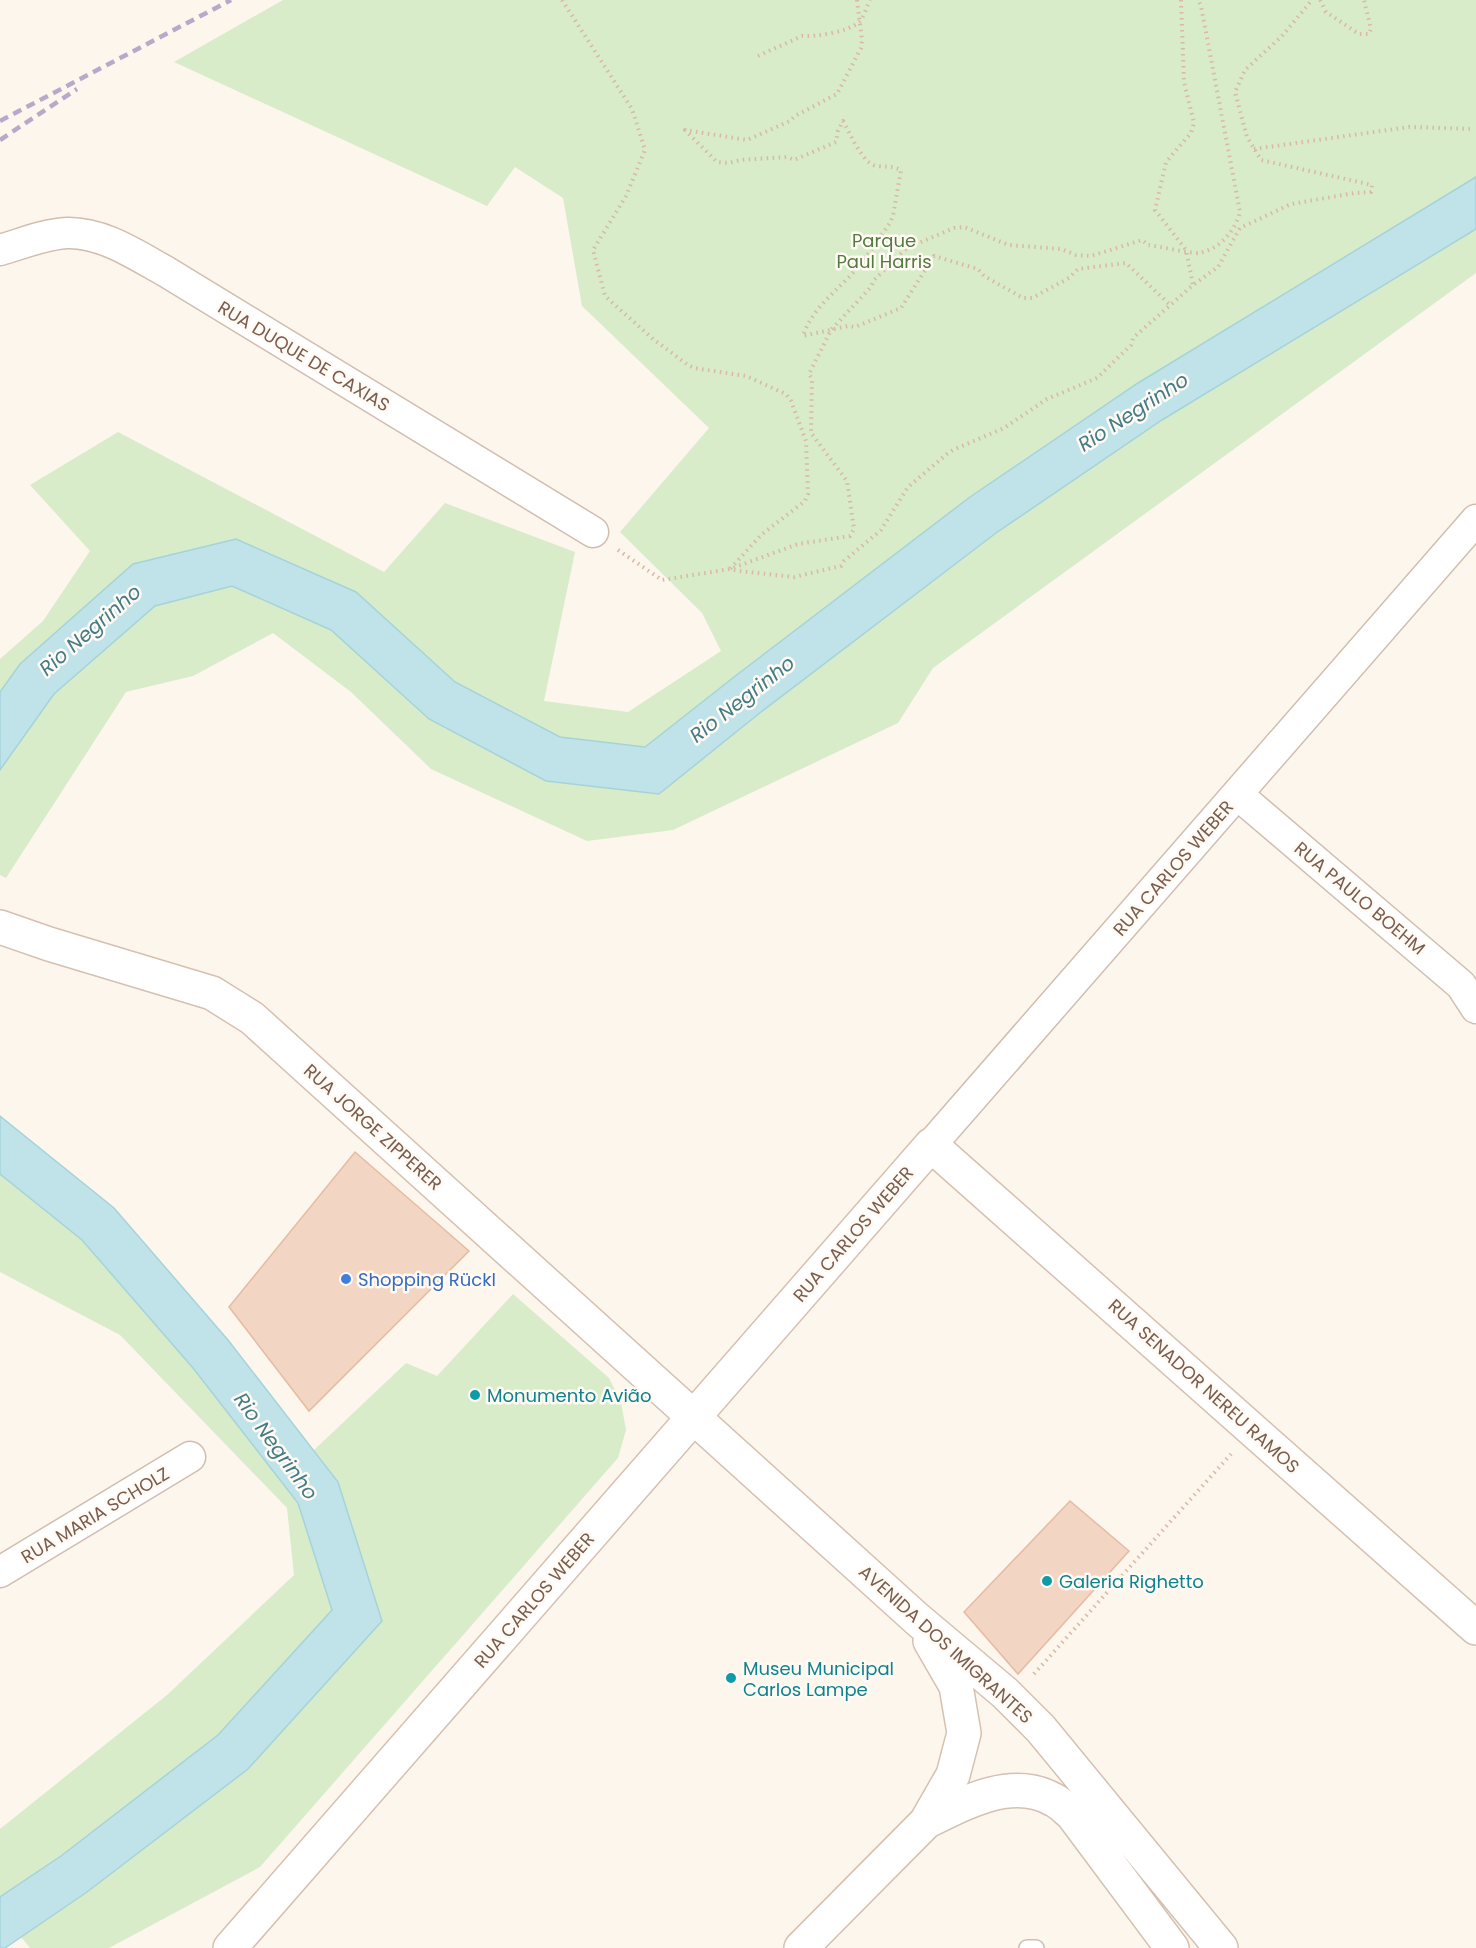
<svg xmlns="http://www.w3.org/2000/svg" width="1476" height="1948" font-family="Poppins,sans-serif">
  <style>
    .green { fill: #d8ecc9 }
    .water { fill: #bfe3e8; stroke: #a5d3da; stroke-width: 1.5 }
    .building { fill: #f3d5c3; stroke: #e6bba3; stroke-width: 1.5 }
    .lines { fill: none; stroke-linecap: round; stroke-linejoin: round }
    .lane-casing { stroke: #d1beb0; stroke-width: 18 }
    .street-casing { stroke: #d1beb0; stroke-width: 33 }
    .secondary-casing { stroke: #d6c0b0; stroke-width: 36 }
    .path { stroke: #d9b8a5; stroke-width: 4; stroke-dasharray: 1.5 4.5; stroke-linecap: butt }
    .lane { stroke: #fff; stroke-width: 15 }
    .street { stroke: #fff; stroke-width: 30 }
    .secondary { stroke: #fff; stroke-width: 33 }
    .rail { stroke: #b9a8c9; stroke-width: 4.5; stroke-dasharray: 9 6; stroke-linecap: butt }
    .shop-dot { fill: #3f7fe0; stroke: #fffaf3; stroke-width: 2 }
    .culture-dot { fill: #0f9aa8; stroke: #fffaf3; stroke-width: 2 }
    .labels { text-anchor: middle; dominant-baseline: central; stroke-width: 5; stroke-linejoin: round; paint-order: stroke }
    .park-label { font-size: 18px; fill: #537a41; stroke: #fffaf3 }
    .street-label { font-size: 18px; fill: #7a5c4d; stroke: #fffaf3 }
    .shop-label { font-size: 18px; fill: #366cbe; stroke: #fffaf3; text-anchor: start }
    .culture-label { font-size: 18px; fill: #0d838f; stroke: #fffaf3; text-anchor: start }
    .water-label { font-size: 20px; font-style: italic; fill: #437c86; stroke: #fffaf3 }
  </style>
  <rect width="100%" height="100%" fill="#fdf6ec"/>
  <!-- green -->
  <path class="green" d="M283 0H1476V177L1138 383 970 497 734 677 645 747 560 737 455 682 356 592 133 564 20 664 0 692V659L43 621 90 551 30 485 118 432 384 572 445 503 575 552 544 701 628 712 721 651 702 613 620 532 709 428 582 306 563 198 515 167 487 206 174 62Z
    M1476 229V273L933 668 898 723 673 830 587 841 431 769 351 692 273 633 193 676 126 692 6 878 0 875V770L54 694 155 605 232 586 331 630 429 719 659 794 761 712 996 533 1162 420Z
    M0 1174 82 1240 193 1368 298 1503 332 1610 218 1735 61 1856 0 1897V1829L167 1695 294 1575 287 1508 120 1335 0 1272Z
    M513 1294 609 1378 621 1402 626 1430 618 1458 260 1867 109 1948H30L21 1937 87 1892 248 1769 382 1621 338 1482 314 1450 406 1363 437 1376Z"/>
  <!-- water -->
  <path class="water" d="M1476 177V229L1162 420 996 533 761 712 659 794 546 781 429 719 331 630 232 586 155 606 54 694 0 770V692L20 664 133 564 236 539 356 592 455 682 560 737 645 747 734 677 970 497 1138 383Z
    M0 1116 114 1208 228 1340 338 1482 382 1621 248 1769 87 1892 5 1948H0V1897L61 1856 218 1735 332 1610 298 1503 193 1368 82 1240 0 1174Z"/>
  <!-- building -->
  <path class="building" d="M355 1152 469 1251 309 1411 229 1307Z
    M1070 1501 1129 1551 1018 1674 964 1612Z"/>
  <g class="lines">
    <!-- lane casing -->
    <g class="lane-casing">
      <path id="lane" d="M1027 1948H1036"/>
    </g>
    <!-- street casing -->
    <g class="street-casing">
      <path id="street" d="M0 250C21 244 45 234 67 233 102 232 136 255 165 271L593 532
        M1237 794 1461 985 1476 1008
        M931 1145 1476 520
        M0 1572 190 1457"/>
    </g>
    <!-- secondary casing -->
    <g class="secondary-casing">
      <path id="secondary" d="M0 927 49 944 212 993 252 1018 917 1619 1005 1693 1041 1729 1221 1948
        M926 1822C963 1803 1012 1776 1054 1800 1060 1803 1066 1809 1072 1814L1172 1948
        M230 1948 931 1145 1476 1628
        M801 1948 926 1822 953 1775 964 1733 956 1686 930 1641"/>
    </g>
    <!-- path -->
    <path class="path" d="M562 0 632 109 645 150 626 196 593 250 605 296 653 339 688 365 694 368 746 376 786 394 791 401 806 441 808 494 805 501 761 535 730 569 739 571 794 577 841 566 844 561 881 530 908 487 947 454 953 450 1004 428 1047 399 1097 378 1131 345 1133 338 1193 285 1218 267 1240 228 1291 204 1355 193 1371 192 1372 185 1261 160 1247 137 1235 92 1245 70 1282 36 1312 0
      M857 0 862 40 861 48 837 94 795 116 790 121 747 140 685 130 717 162 729 163 740 160 787 157 794 160 836 142 838 131 843 121C850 133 863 165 877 166 886 167 893 166 901 170L893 216 890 223C880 237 870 252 859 266 841 288 812 307 803 336L848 326 855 327 901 308 934 256 978 269 984 276 1023 298H1032L1069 278 1078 269 1126 263 1170 305
      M1181 0 1184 82 1194 123 1191 133 1166 162 1155 210 1186 250 1193 285
      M1320 0 1326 12 1359 34H1369L1371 29 1364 0
      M758 56 802 36C816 37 848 32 859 22 864 17 867 6 870 0
      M1254 149 1409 127 1473 129
      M618 550 662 580 730 569 798 544 850 536 854 529 847 481 811 433 812 379 809 374 831 330 871 287 874 280 907 248 954 228 964 227 1009 245 1061 249 1076 255 1091 256 1142 240 1148 245C1158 246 1192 254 1199 253 1220 249 1235 231 1240 212L1201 6 1198 0
      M1034 1674 1231 1454"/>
    <!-- lane -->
    <use href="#lane" class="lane"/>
    <!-- street -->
    <use href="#street" class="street"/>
    <!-- secondary -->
    <use href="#secondary" class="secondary"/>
    <!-- rail -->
    <path class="rail" d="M0 121 231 0
      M0 140 77 89"/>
  </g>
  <!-- markers -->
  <circle class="shop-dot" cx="346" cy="1279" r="6"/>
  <g class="culture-dot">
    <circle cx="475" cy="1395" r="6"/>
    <circle cx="1047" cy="1581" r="6"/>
    <circle cx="731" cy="1678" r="6"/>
  </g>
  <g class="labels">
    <!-- park labels -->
    <g class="park-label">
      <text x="884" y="240">Parque<tspan x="884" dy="21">Paul Harris</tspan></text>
    </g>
    <!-- street labels -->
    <g class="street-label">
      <text transform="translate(304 356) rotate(31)">RUA DUQUE DE CAXIAS</text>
      <text transform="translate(1173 868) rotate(-49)">RUA CARLOS WEBER</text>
      <text transform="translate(1360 898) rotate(40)">RUA PAULO BOEHM</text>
      <text transform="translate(373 1127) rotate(42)">RUA JORGE ZIPPERER</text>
      <text transform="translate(853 1234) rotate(-49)">RUA CARLOS WEBER</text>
      <text transform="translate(1204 1386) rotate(42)">RUA SENADOR NEREU RAMOS</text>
      <text transform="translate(95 1515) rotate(-31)">RUA MARIA SCHOLZ</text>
      <text transform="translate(534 1600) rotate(-49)">RUA CARLOS WEBER</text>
      <text transform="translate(946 1644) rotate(42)">AVENIDA DOS IMIGRANTES</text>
    </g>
    <!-- shop labels -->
    <g class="shop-label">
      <text x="358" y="1279">Shopping Rückl</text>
    </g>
    <!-- culture labels -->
    <g class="culture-label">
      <text x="487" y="1395">Monumento Avião</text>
      <text x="1059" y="1581">Galeria Righetto</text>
      <text x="743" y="1668">Museu Municipal<tspan x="743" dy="21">Carlos Lampe</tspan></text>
    </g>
    <!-- water labels -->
    <g class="water-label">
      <text transform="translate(1133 412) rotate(-33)">Rio Negrinho</text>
      <text transform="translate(90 630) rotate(-41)">Rio Negrinho</text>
      <text transform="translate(742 699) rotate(-38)">Rio Negrinho</text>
      <text transform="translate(276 1446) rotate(54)">Rio Negrinho</text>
    </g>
  </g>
</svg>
